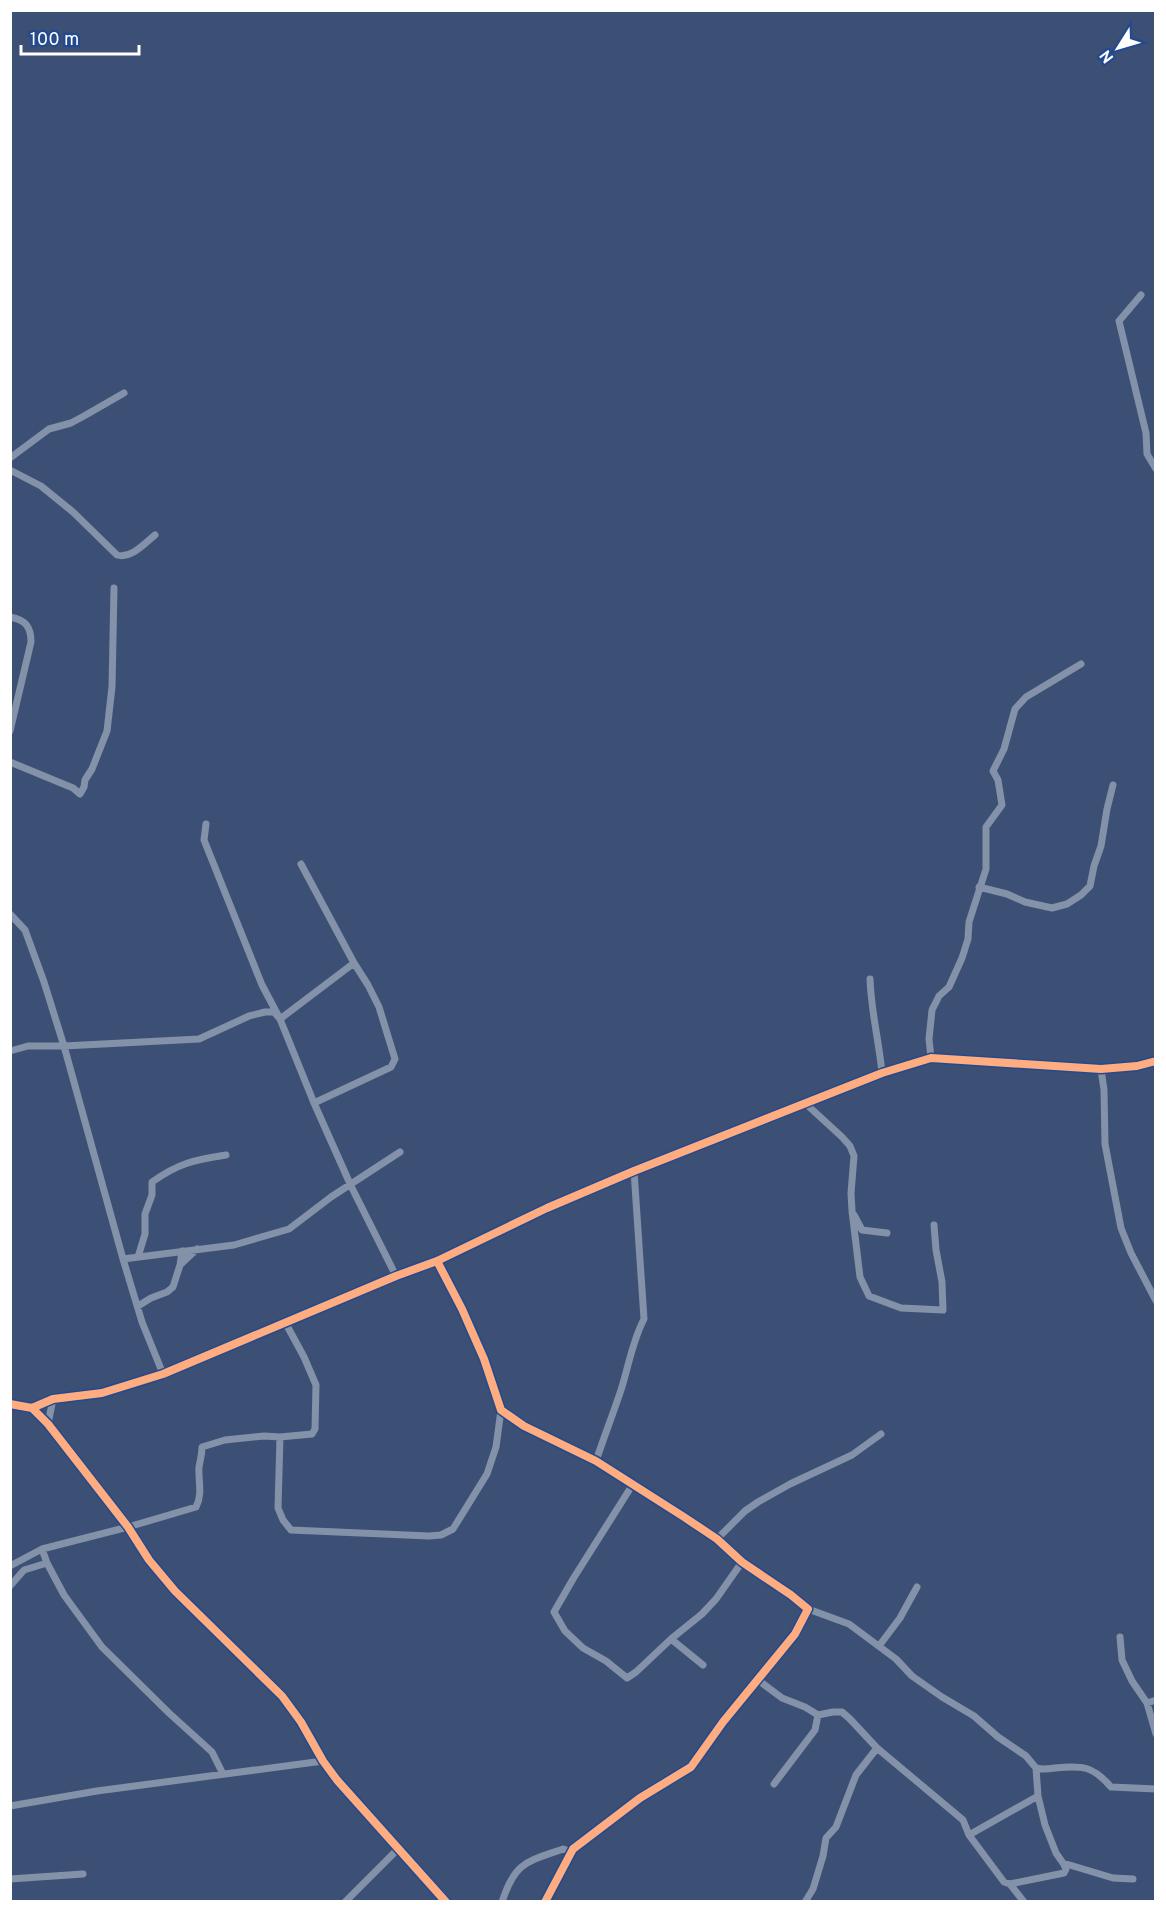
<svg xmlns="http://www.w3.org/2000/svg" width="1166" height="1912" font-family="Overpass,sans-serif">
  <style>
    .lines { fill: none; stroke-linecap: round; stroke-linejoin: round }
    .minor { stroke: #8391a9; stroke-width: 7 }
    .tertiary { stroke: #8391a9; stroke-width: 8 }
    .cycleway-casing { stroke: #23498f; stroke-width: 11 }
    .cycleway { stroke: #ffac80; stroke-width: 8 }
  </style>
  <rect width="100%" height="100%" fill="#3c5076"/>
  <g class="lines">
    <!-- minor -->
    <path class="minor" d="M1141 295 1119 321 1146 433 1147 454 1156 469
      M10 458 49 429 71 423 84 416 124 393
      M10 470 41 486 73 512 117 555C131 559 144 544 155 535
      M10 617C26 620 31 627 31 642L10 731
      M10 762 73 788 80 794 84 787 85 780 92 769 107 731 112 687 114 588
      M206 824 204 840 262 985 280 1019 314 1103 351 1186 396 1276
      M301 864 354 963 368 985 379 1007 395 1059 391 1067 314 1103
      M979 887 1007 894 1025 902 1052 908 1067 904 1081 895 1090 886 1094 866 1101 846 1107 809 1113 785
      M10 914 25 930 44 982 64 1046 123 1259 142 1322 163 1374
      M870 979C871 1011 879 1041 882 1073
      M10 1051 28 1046H64L199 1039 249 1016 265 1012H274L280 1019 354 963
      M931 1058 929 1039 932 1010 939 996 949 987 962 958 968 939 969 922 986 869V827L1002 805 998 780 993 771 1004 749 1015 709 1026 697 1081 664
      M1101 1069 1104 1090 1105 1144 1121 1228 1131 1253 1156 1301
      M805 1103 842 1137 850 1146 854 1156 851 1193 852 1211 860 1277 869 1296 901 1308 943 1310 942 1282 936 1250 934 1225
      M854 1215 862 1230 887 1233
      M138 1257 145 1234V1214L152 1195V1182C179 1163 194 1160 226 1155
      M123 1259 234 1245 289 1229 331 1197 400 1152
      M437 1261 462 1309 484 1359 501 1410 524 1426 596 1461 684 1517 717 1539 742 1562 791 1595 808 1609 795 1634 723 1722 691 1767 640 1798 573 1849 545 1902
      M180 1265 197 1249
      M138 1306 151 1298 167 1292 173 1287 180 1265 182 1251
      M10 1404 32 1408 48 1424 128 1527 149 1560 175 1591 282 1696 301 1722 323 1761 337 1780 446 1902
      M48 1424 53 1399 102 1393 163 1374 396 1276 437 1261 547 1208 634 1171 882 1073 931 1058 1101 1069 1137 1066 1156 1061
      M280 1437 278 1508 283 1520 291 1530 429 1536 441 1535 453 1529 487 1474 496 1447 501 1410
      M596 1461C604 1437 613 1414 621 1390 629 1365 632 1342 644 1319L634 1171
      M633 1484 573 1579 554 1612 565 1631 583 1648 606 1661 627 1678 636 1672 671 1639 702 1614 716 1599 742 1562
      M717 1539 745 1511 758 1502 790 1484 852 1455 881 1434
      M42 1549 47 1563 64 1595 102 1647 169 1713 212 1752 223 1774
      M10 1566 42 1549 128 1527 196 1507C203 1494 198 1481 199 1467 200 1461 202 1454 202 1447L225 1440 264 1436 280 1437 312 1434 315 1429 316 1385 304 1357 285 1322
      M10 1586 24 1570 47 1563
      M808 1609 849 1624 896 1659 912 1676 942 1697 974 1716 998 1737 1026 1756 1036 1768 1038 1796 1045 1825 1056 1853 1063 1863 1113 1878 1133 1879
      M1120 1637 1122 1660 1132 1681 1147 1703
      M671 1639 703 1665
      M879 1646 900 1618 917 1587
      M758 1680 782 1698 805 1707 818 1715 815 1730 774 1784
      M1156 1700 1147 1703 1156 1734
      M818 1715 833 1712H842L850 1719 877 1748 963 1820 969 1835 1004 1882 1010 1884 1064 1873 1066 1869 1063 1863
      M1036 1768C1044 1770 1048 1769 1055 1768 1082 1765 1093 1766 1111 1787L1156 1789
      M10 1806 97 1791 323 1761
      M969 1835 1038 1796
      M10 1879 83 1874
      M1010 1884 1024 1902
      M345 1902 399 1848
      M502 1902C515 1862 526 1862 563 1849L570 1851 573 1849
      M805 1902 813 1889 823 1856 826 1838 836 1827 856 1775 877 1748"/>
    <!-- tertiary -->
    <path class="tertiary" d="M32 1408 53 1399"/>
    <!-- cycleway casing -->
    <g class="cycleway-casing">
      <path id="cycleway" d="M437 1261 462 1309 484 1359 501 1410 524 1426 596 1461 684 1517 717 1539 742 1562 791 1595 808 1609 795 1634 723 1722 691 1767 640 1798 573 1849 545 1902
        M10 1404 32 1408 48 1424 128 1527 149 1560 175 1591 282 1696 301 1722 323 1761 337 1780 446 1902
        M32 1408 53 1399 102 1393 163 1374 396 1276 437 1261 547 1208 634 1171 882 1073 931 1058 1101 1069 1137 1066 1156 1061"/>
    </g>
    <!-- cycleway -->
    <use href="#cycleway" class="cycleway"/>
  </g>
  <!-- border -->
  <rect width="1166" height="1912" fill="none" stroke="#ffffff" stroke-width="24"/>
  <!-- north arrow -->
  <g transform="translate(1118 48) rotate(233)" stroke="#23498f" stroke-width="4.5" paint-order="stroke">
  <path d="M0-4.5L10 22L0 15L-10 22Z" fill="#ffffff"/>
  <text y="-9" font-size="16" font-weight="bold" text-anchor="middle" fill="#ffffff">N</text>
  </g>
  <!-- scale -->
  <path d="M21 45v9h118v-9" fill="none" stroke="#ffffff" stroke-width="3"/>
  <text x="30" y="45" font-size="18" fill="#ffffff" stroke="#23498f" stroke-width="4.5" paint-order="stroke">100 m</text>
</svg>
